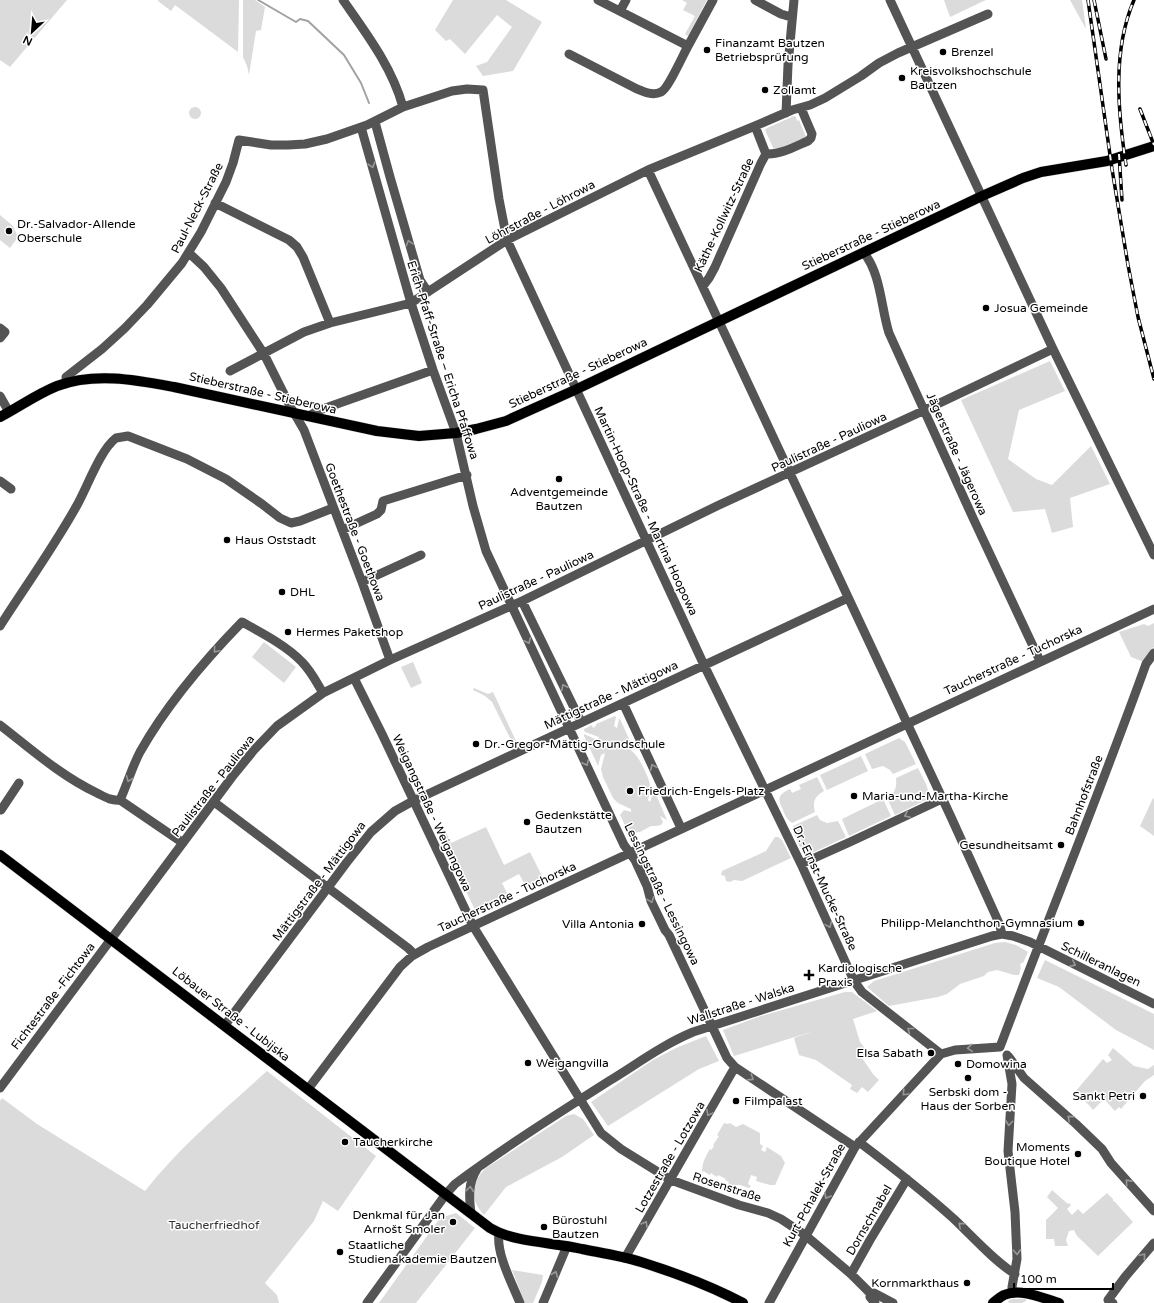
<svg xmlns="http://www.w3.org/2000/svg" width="1154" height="1303" font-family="'Varela Round',sans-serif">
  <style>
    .green { fill: #dbdbdb }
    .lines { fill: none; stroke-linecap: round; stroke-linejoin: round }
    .stream { stroke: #a2a2a2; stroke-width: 2 }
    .major-casing { stroke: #dbdbdb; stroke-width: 11 }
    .minor { stroke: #545454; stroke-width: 9 }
    .major { stroke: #000; stroke-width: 10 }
    .rail-casing { stroke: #000; stroke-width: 3.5 }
    .rail { stroke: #fff; stroke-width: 2; stroke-dasharray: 6; stroke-linecap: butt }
    .oneway { stroke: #989898 }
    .poi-dot { fill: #000; stroke: #fff; stroke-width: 1.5 }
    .labels { text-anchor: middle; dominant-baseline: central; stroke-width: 3; stroke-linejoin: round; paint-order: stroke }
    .poi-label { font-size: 12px; fill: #000; stroke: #fff; text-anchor: start }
    .street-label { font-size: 12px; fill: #000; stroke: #fff }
    .park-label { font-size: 12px; fill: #323232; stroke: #fff }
  </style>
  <rect width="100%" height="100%" fill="#fff"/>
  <!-- green -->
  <path class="green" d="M0 0H67L10 67 0 60Z
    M158 0H239L238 52 175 5 171 11 158 1Z
    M243 0H255L265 7 261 30 256 31 249 75 247 66 243 57Z
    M453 0H506L542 22 513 71 483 76 476 66 487 62 512 27 497 15 465 54 450 39 446 41 435 30Z
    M682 0H707L688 36 685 34 695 16 683 10 687 3Z
    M944 0H986L950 17Z
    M1070 0H1082L1086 29Z
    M189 113a6 6 0 1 1 12 0a6 6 0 1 1-12 0Z
    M794 116 796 117 797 121 799 120 806 137 775 152 765 130 767 128Z
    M0 215 13 226 18 237 10 248 0 240Z
    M1050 361 1065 391 1019 410 1008 459 1036 479 1052 485 1091 446 1110 484 1070 498 1073 527 1052 533 1045 509 1013 512 961 400Z
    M1154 623V647L1151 649 1144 662 1131 657 1119 632 1144 624 1148 626Z
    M264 642 296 667 284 683 252 657Z
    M413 662 422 683 411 688 401 667Z
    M474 688 488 694 493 692 516 741 512 742 492 702 485 696 473 690Z
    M615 716 616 717 614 726 617 728 619 719H620L630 741 627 744 617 742 614 746C630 744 638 756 644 769 647 775 650 781 650 787 650 792 649 796 648 800L650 802 654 790 667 820 660 816 663 822 661 825 656 826H651L640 832 633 833 631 838 620 815 624 810 631 812V809L618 803 613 798 603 777 601 769 605 753 601 755 598 766 584 736V734L597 740 599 737 585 732 584 730V729L592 725 593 728 596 726V724Z
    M899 738 905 742 916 764 893 774 890 770 883 766 872 769 865 754Z
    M861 756 868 771 827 790 820 775Z
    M918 768C922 777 933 792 926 800L895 815 887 798C895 793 897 788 896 778Z
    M817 777 824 791C815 796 812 802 815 812L792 823C787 819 785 816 783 810 777 798 778 795 790 789L792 793 801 789 799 785Z
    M1153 798 1154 799V836L1140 826Z
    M883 799 891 816 849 836 842 819Z
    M817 815 820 820 827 823 838 821 846 837 812 853C800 853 797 840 793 831L794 828 793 826Z
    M486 827 504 865 530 852 545 882 528 890 519 874 502 883 510 899 479 914 476 912 438 833 445 830 451 843Z
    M775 837H778L782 840 791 858 742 881 734 880 730 882 726 881 725 876 721 875 722 871 766 851Z
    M1005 942 1016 945 1028 952 1023 963H1021L1020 966 1021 967 1019 975H1014L997 970 988 972 984 976 960 984 947 994 938 997 889 1006 867 987 874 981 995 943Z
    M1045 960 1154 1014V1050L1116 1030 1059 987 1037 978Z
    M845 992H852L877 1011 853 1019 860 1042 867 1051 862 1058 873 1074 879 1080 868 1092 862 1087 857 1093 850 1089 852 1085 816 1060 799 1055 794 1038 814 1031 734 1056 723 1030 758 1017Z
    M706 1036 719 1061 699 1069 608 1126 591 1102 653 1060 676 1048Z
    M1113 1048 1134 1066 1148 1069 1154 1065V1075L1145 1081 1121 1109 1119 1107 1115 1111 1104 1099 1093 1110 1088 1104 1075 1092 1103 1059 1107 1063 1112 1060 1108 1055Z
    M267 1071 376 1156 338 1211 323 1201 314 1221 265 1283 277 1295 279 1303H0V1101L2 1098 37 1124 145 1191C180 1146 225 1109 267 1071Z
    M574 1114 583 1119 594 1135 562 1157 506 1187 484 1215C469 1199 471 1182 486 1168L566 1116Z
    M724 1123 728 1124 730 1123 736 1127 743 1124 760 1133V1144L763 1146 761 1150 765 1152 767 1147 781 1156 785 1163 775 1185H770L756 1181 757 1177 751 1175 748 1184 751 1186 749 1188 740 1185H728L729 1182 725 1180 726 1179 718 1175 717 1177 711 1173 710 1175 703 1171 702 1173C702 1163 705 1157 710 1149L711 1150 714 1146 713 1145 719 1136 717 1135Z
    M1052 1190 1068 1204 1069 1203 1071 1205 1067 1209 1072 1215 1078 1209 1083 1214 1107 1193 1113 1199V1201L1115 1202 1133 1222 1098 1256 1077 1236 1074 1230 1069 1231 1066 1240 1068 1246H1055L1054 1239H1046V1220L1058 1208 1047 1197Z
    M456 1213 475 1228 416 1303H379L440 1218Z
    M512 1270 543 1275 542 1282 533 1303H525Z
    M1012 1299H1026V1301L1022 1303H1009L1008 1301Z"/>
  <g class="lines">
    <!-- stream -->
    <path class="stream" d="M258 0 296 22 300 19 308 21 344 55 361 83 369 103"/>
    <!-- major casing -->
    <g class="major-casing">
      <path id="major" d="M0 417C19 407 37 394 57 386 95 372 136 380 174 387L377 431 419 436 456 433 476 429 506 421 577 389 982 196 1023 178 1041 172 1107 161 1154 146
        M0 855 490 1228C515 1243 553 1242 582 1249 602 1253 622 1256 641 1262 676 1273 711 1286 743 1303
        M993 1303C997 1300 1000 1297 1004 1295 1021 1288 1042 1298 1059 1303"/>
    </g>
    <!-- minor -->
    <path class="minor" d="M343 0C366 33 392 67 403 107
      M598 0 688 46 713 0
      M755 0 781 14 791 17
      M890 0 1053 349 1154 555
      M620 11 626 0
      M569 54 637 89C644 92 653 96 661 92 668 89 683 55 688 46
      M786 113 788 65 794 0
      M375 122 390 177 420 280 428 292
      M361 127 411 303 433 370 456 433 473 506 486 551 624 845 635 860 647 886 651 901 665 930 669 935 727 1058 735 1067 855 1147
      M766 154 755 126 792 110 810 105 825 98 861 76 879 63 898 53 988 14
      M766 154C780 155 796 146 808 141L811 138 812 134 801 108
      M648 170 951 817 999 923 1002 934
      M215 203 289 240 297 247 303 257 330 323
      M189 253 204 267 221 288 264 354 290 406 304 430 362 582 390 660
      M864 253C881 274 881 308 889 333L973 518 1040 661
      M703 286 709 278 715 267 761 163 766 154
      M0 328 5 332 0 338
      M230 371 304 332 330 323 411 303 507 240 648 170 755 126
      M67 383 66 377 102 349 125 328 147 305 182 263 201 232 226 182 233 163 239 140 271 145H288L305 144 327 139 367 125 403 107 452 91 467 89 483 90 499 199 507 240 704 665 801 864 854 981 862 992 941 1054
      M0 396 9 412
      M309 416 317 411 433 370
      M0 481 11 489
      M342 530 377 514 381 510 383 501 467 475
      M362 582 421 555
      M522 601 581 722
      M0 626C25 587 53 548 76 507 87 488 100 450 116 438L128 436 187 459 226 479 262 504 280 518 291 523 300 521 333 508
      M354 678 382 734 473 926 601 1133 621 1149 671 1180 739 1205 768 1213 781 1219 805 1235 851 1274 871 1294
      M623 703 681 828
      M0 725C31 749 61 776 97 793 105 797 111 801 120 800L183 843
      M120 800C127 785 132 767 140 752 167 704 204 661 242 622 262 633 287 646 302 662 311 671 317 683 323 693
      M214 802 408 948 414 954
      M1 810 19 783
      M801 864 850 842 942 799
      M225 1025 347 862 371 832 395 811 413 801 848 598
      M1000 1047C1048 919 1100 792 1146 664L1154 653
      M1007 1055 1012 1084 1008 1151 1015 1212 1017 1259 1012 1287 1013 1293
      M1009 1057 1024 1078 1076 1124 1102 1149 1111 1163 1154 1211
      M0 1088 232 777 254 750 277 726 323 693 390 660 522 601 719 505 925 410 1053 349
      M308 1089 400 967 412 956 428 947 1154 609
      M859 1142C892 1167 924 1192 954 1219 973 1237 993 1260 1015 1274
      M471 1213C469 1197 468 1183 477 1169
      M499 1233C496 1254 512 1283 520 1303
      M625 1258 735 1067
      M851 1274 870 1240 907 1179
      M367 1303 446 1194 455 1184C505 1147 557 1114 609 1081 637 1064 662 1045 693 1032L992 936 1002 934 1013 936 1030 942 1154 1004
      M543 1303 567 1246
      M769 1303 855 1147 941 1054 955 1050 1000 1047
      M875 1303 870 1297 872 1293H874L893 1303
      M1113 1303 1108 1300 1125 1277 1154 1243"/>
    <!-- major -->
    <use href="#major" class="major"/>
    <!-- rail casing -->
    <g class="rail-casing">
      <path id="rail" d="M1088 0 1112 169 1128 265 1138 317 1154 379
        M1094 0 1106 59
        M1140 109 1154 145
        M1119 154 1122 200
        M1126 165C1118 112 1112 51 1134 0"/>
    </g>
    <!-- rail -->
    <use href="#rail" class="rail"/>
  </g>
  <!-- one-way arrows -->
  <defs><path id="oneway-chevron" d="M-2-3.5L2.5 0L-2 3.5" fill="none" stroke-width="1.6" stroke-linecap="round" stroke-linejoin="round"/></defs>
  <g class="oneway">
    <use href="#oneway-chevron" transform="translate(372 165) rotate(74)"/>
    <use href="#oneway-chevron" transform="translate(409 243) rotate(-107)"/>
    <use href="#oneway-chevron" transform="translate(528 641) rotate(65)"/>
    <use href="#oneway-chevron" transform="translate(216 650) rotate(131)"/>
    <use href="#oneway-chevron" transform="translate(564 687) rotate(-116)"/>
    <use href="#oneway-chevron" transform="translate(586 763) rotate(65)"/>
    <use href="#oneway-chevron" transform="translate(653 767) rotate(-115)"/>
    <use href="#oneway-chevron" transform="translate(129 779) rotate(112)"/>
    <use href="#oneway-chevron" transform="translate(907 815) rotate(155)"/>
    <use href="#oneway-chevron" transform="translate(651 900) rotate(70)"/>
    <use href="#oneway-chevron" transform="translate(829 925) rotate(66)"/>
    <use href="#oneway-chevron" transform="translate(1073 964) rotate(26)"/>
    <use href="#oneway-chevron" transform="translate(910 1030) rotate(-142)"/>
    <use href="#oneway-chevron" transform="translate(970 1048) rotate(175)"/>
    <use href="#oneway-chevron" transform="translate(751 1078) rotate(33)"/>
    <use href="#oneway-chevron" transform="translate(905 1093) rotate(133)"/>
    <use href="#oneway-chevron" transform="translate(709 1113) rotate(120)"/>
    <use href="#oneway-chevron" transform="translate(1070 1118) rotate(-138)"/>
    <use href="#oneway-chevron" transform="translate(1009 1123) rotate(95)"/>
    <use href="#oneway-chevron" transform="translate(1128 1182) rotate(-132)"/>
    <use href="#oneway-chevron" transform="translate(470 1189) rotate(-85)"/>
    <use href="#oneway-chevron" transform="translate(827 1196) rotate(119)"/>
    <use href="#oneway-chevron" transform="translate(645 1224) rotate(-60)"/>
    <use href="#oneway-chevron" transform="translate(961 1225) rotate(-138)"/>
    <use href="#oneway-chevron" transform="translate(1017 1252) rotate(87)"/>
    <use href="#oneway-chevron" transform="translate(1143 1256) rotate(-49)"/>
    <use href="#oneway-chevron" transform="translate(555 1274) rotate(-67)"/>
  </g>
  <!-- markers -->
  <g class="poi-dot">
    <circle cx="707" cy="50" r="4"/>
    <circle cx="943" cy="52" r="4"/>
    <circle cx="902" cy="78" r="4"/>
    <circle cx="765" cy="90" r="4"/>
    <circle cx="9" cy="231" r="4"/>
    <circle cx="986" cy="308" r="4"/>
    <circle cx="559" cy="479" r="4"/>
    <circle cx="227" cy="540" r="4"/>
    <circle cx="282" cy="592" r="4"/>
    <circle cx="288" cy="632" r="4"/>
    <circle cx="476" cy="744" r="4"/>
    <circle cx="630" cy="791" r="4"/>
    <circle cx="854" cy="796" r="4"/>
    <circle cx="527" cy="822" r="4"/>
    <circle cx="1061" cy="845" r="4"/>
    <circle cx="1081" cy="923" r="4"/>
    <circle cx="642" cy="924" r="4"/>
    <path d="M807 969h4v4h4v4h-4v4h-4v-4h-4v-4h4z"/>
    <circle cx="931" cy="1053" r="4"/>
    <circle cx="528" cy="1063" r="4"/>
    <circle cx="958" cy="1064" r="4"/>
    <circle cx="968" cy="1078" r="4"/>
    <circle cx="1143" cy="1096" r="4"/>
    <circle cx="736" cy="1101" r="4"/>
    <circle cx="345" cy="1142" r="4"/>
    <circle cx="1078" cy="1154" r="4"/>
    <circle cx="453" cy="1222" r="4"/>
    <circle cx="544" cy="1227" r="4"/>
    <circle cx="340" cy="1252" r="4"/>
    <circle cx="967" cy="1283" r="4"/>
  </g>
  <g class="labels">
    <!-- poi labels -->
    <g class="poi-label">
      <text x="715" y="43">Finanzamt Bautzen<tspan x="715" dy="14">Betriebsprüfung</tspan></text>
      <text x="951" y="52">Brenzel</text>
      <text x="910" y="71">Kreisvolkshochschule<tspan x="910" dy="14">Bautzen</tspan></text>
      <text x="773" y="90">Zollamt</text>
      <text x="17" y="224">Dr.-Salvador-Allende<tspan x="17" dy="14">Oberschule</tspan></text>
      <text x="994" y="308">Josua Gemeinde</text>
      <text x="559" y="492" text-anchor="middle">Adventgemeinde<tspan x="559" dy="14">Bautzen</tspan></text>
      <text x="235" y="540">Haus Oststadt</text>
      <text x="290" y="592">DHL</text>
      <text x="296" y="632">Hermes Paketshop</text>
      <text x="484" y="744">Dr.-Gregor-Mättig-Grundschule</text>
      <text x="638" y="791">Friedrich-Engels-Platz</text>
      <text x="862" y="796">Maria-und-Martha-Kirche</text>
      <text x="535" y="815">Gedenkstätte<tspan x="535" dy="14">Bautzen</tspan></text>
      <text x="1053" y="845" text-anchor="end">Gesundheitsamt</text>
      <text x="1073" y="923" text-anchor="end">Philipp-Melanchthon-Gymnasium</text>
      <text x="634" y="924" text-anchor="end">Villa Antonia</text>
      <text x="818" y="968">Kardiologische<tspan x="818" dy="14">Praxis</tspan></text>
      <text x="923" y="1053" text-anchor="end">Elsa Sabath</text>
      <text x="536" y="1063">Weigangvilla</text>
      <text x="966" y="1064">Domowina</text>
      <text x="968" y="1092" text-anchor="middle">Serbski dom -<tspan x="968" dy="14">Haus der Sorben</tspan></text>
      <text x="1135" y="1096" text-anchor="end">Sankt Petri</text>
      <text x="744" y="1101">Filmpalast</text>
      <text x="353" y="1142">Taucherkirche</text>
      <text x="1070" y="1147" text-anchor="end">Moments<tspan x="1070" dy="14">Boutique Hotel</tspan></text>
      <text x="445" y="1215" text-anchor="end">Denkmal für Jan<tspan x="445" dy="14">Arnošt Smoler</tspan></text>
      <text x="552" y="1220">Bürostuhl<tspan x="552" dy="14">Bautzen</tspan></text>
      <text x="348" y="1245">Staatliche<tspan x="348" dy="14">Studienakademie Bautzen</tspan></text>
      <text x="959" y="1283" text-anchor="end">Kornmarkthaus</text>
    </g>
    <!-- street labels -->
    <g class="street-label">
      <text transform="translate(197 208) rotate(-63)">Paul-Neck-Straße</text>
      <text transform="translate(540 212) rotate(-28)">Löhrstraße - Löhrowa</text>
      <text transform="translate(724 215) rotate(-65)">Käthe-Kollwitz-Straße</text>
      <text transform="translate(871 235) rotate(-25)">Stieberstraße - Stieberowa</text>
      <text transform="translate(443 360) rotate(72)">Erich-Pfaff-Straße – Ericha Pfaffowa</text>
      <text transform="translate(578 373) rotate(-25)">Stieberstraße - Stieberowa</text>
      <text transform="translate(263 393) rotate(13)">Stieberstraße - Stieberowa</text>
      <text transform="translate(829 442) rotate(-25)">Paulistraße - Pauliowa</text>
      <text transform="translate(957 454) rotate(66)">Jägerstraße - Jägerowa</text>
      <text transform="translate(646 511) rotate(65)">Martin-Hoop-Straße - Martina Hoopowa</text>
      <text transform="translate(355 532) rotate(69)">Goethestraße - Goethowa</text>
      <text transform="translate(536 580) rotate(-25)">Paulistraße - Pauliowa</text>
      <text transform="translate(1013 660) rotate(-25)">Taucherstraße - Tuchorska</text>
      <text transform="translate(611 695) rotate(-25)">Mättigstraße - Mättigowa</text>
      <text transform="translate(213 786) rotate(-52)">Paulistraße - Pauliowa</text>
      <text transform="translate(1084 795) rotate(-69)">Bahnhofstraße</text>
      <text transform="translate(432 813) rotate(65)">Weigangstraße - Weigangowa</text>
      <text transform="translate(319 881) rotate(-53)">Mättigstraße - Mättigowa</text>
      <text transform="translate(825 888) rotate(65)">Dr.-Ernst-Mucke-Straße</text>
      <text transform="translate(662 894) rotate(64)">Lessingstraße - Lessingowa</text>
      <text transform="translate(507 897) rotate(-25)">Taucherstraße - Tuchorska</text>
      <text transform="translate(1101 964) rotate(26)">Schilleranlagen</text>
      <text transform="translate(53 996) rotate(-53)">Fichtestraße -Fichtowa</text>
      <text transform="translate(741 1004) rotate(-18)">Wallstraße - Walska</text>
      <text transform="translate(231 1014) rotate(38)">Löbauer Straße - Lubijska</text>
      <text transform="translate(670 1157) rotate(-60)">Lotzestraße - Lotzowa</text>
      <text transform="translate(727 1187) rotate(18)">Rosenstraße</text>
      <text transform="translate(814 1195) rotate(-61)">Kurt-Pchalek-Straße</text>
      <text transform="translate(869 1220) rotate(-60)">Dornschnabel</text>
    </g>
    <!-- park labels -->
    <g class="park-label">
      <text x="214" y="1225">Taucherfriedhof</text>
    </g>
  </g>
  <!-- north arrow -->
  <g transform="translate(32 32) rotate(206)" stroke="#ffffff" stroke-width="3" paint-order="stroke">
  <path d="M0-3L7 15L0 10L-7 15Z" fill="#000000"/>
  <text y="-6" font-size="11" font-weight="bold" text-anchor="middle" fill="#000000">N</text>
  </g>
  <!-- scale -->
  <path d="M1014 1283v6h99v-6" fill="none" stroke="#000000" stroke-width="2"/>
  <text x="1020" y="1283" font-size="12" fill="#000000" stroke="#ffffff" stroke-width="3" paint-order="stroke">100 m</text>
</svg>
